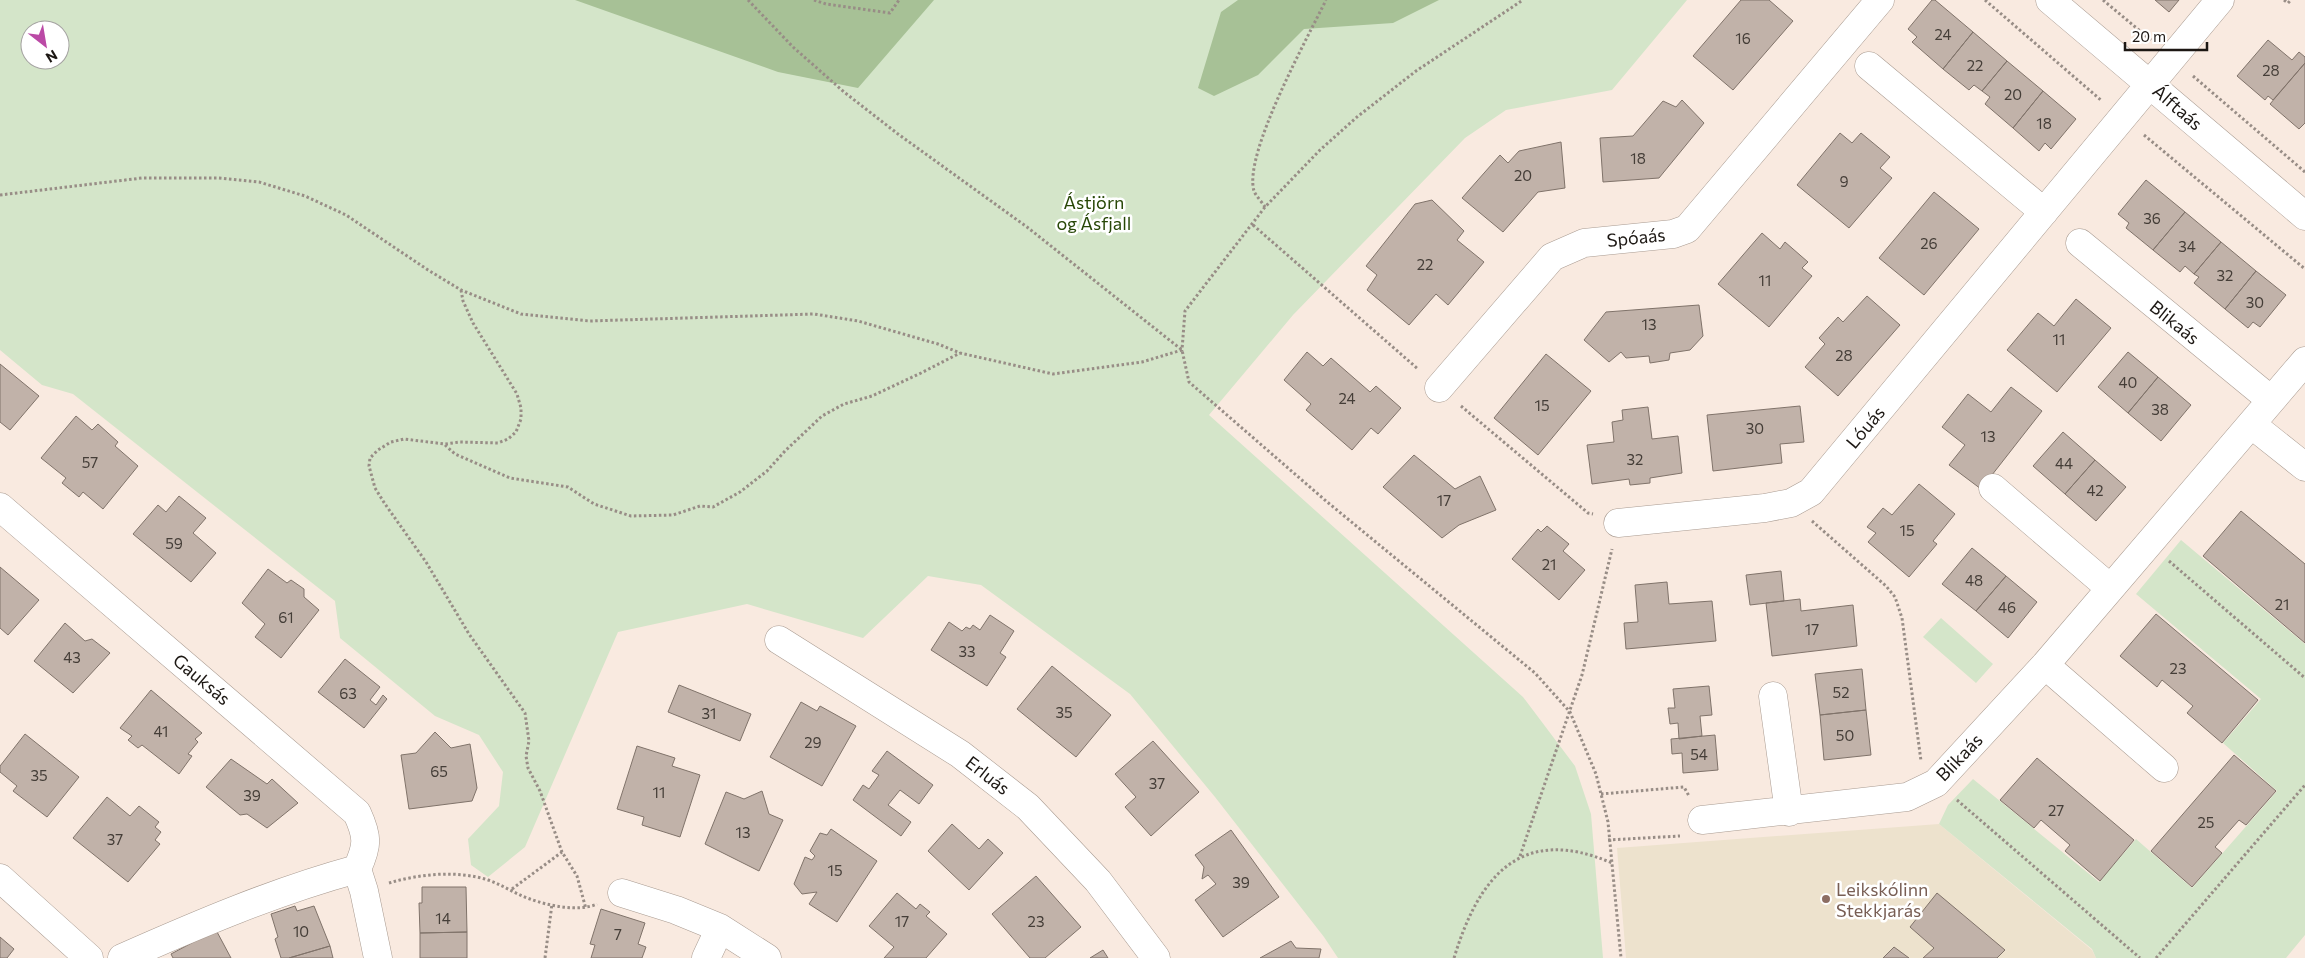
<svg xmlns="http://www.w3.org/2000/svg" width="2305" height="958" font-family="Commissioner,sans-serif">
  <style>
    .education { fill: #ede2cd }
    .green { fill: #d4e5c9; fill-rule: evenodd }
    .forest { fill: #a7c196 }
    .building { fill: #c1b2a9; stroke: #80736a }
    .lines { fill: none; stroke-linecap: round; stroke-linejoin: round }
    .street-casing { stroke: #a99b91; stroke-width: 29 }
    .path { stroke: #988d86; stroke-width: 3; stroke-dasharray: 2.5 2.5; stroke-linecap: butt }
    .street { stroke: #fff; stroke-width: 28 }
    .education-dot { fill: #8d6e63; stroke: #fff; stroke-width: 2 }
    .labels { text-anchor: middle; dominant-baseline: central; stroke-width: 5; stroke-linejoin: round; paint-order: stroke }
    .number-label { font-size: 15px; fill: #453e38 }
    .street-label { font-size: 18px; fill: #1c1713; stroke: #fff }
    .park-label { font-size: 18px; fill: #274706; stroke: #fff }
    .education-label { font-size: 18px; fill: #785e54; stroke: #fff; text-anchor: start }
  </style>
  <rect width="100%" height="100%" fill="#f9eae0"/>
  <!-- education -->
  <path class="education" d="M1939 824 2092 950 2096 958H1626L1617 848Z"/>
  <!-- green -->
  <path class="green" d="M0 0H1687L1612 90 1506 110 1465 138 1293 315 1209 415 1523 697 1575 766 1591 814 1603 958H1338L1324 937 1215 797 1130 694 981 585 928 576 863 638 747 604 618 632 525 847 488 877 471 865 468 839 499 806 503 772 479 735 435 716 340 638 335 601 73 394 42 385 0 350ZM30 30H60V60H30Z
    M2181 540 2305 644V935L2286 958H2096L2092 949 1939 824 1948 805 1973 779 2099 882 2136 839 2192 888 2277 791 2223 743 2261 699 2136 594Z
    M1941 618 1993 664 1976 683 1923 637Z"/>
  <!-- forest -->
  <path class="forest" d="M575 0H934L858 88 778 72Z
    M1238 0H1439L1393 23 1304 29 1258 75 1214 96 1198 88 1221 12Z"/>
  <!-- building -->
  <path class="building" d="M1741 0H1769L1793 21 1733 90 1693 56Z
    M1932 0H1935L1973 32 1943 69 1912 42 1917 37 1908 29Z
    M2155 0H2179L2169 12Z
    M1973 32 2007 61 1982 91 1974 85 1969 90 1943 69Z
    M2268 40 2292 60 2299 52 2305 57V63L2273 100 2268 96 2265 100 2237 76Z
    M2007 61 2043 91 2013 128 1985 104 1990 97 1982 91Z
    M2305 63V123L2299 129 2270 104Z
    M2043 91 2076 119 2051 149 2045 143 2039 151 2013 128Z
    M1682 100 1704 123 1659 178 1603 182 1600 138 1633 136 1663 101 1676 107Z
    M1840 133 1852 143 1861 133 1890 157 1880 168 1892 178 1849 228 1797 185Z
    M1561 142 1565 188 1538 192 1503 232 1462 198 1500 155 1508 163 1519 151Z
    M2146 180 2185 212 2153 250 2126 228 2129 223 2118 214Z
    M1934 192 1979 229 1924 295 1879 258Z
    M1432 200 1464 231 1457 240 1484 262 1448 305 1436 294 1409 325 1367 290 1377 275 1366 266 1415 204Z
    M2185 212 2221 242 2194 274 2185 266 2180 272 2153 250Z
    M1762 233 1780 249 1785 242 1808 262 1802 268 1812 276 1769 327 1718 284Z
    M2221 242 2256 271 2225 309 2194 283 2199 277 2194 274Z
    M2256 271 2286 295 2260 327 2253 322 2248 328 2225 309Z
    M1867 296 1900 325 1838 396 1805 367 1825 344 1819 338 1838 317 1843 322Z
    M2076 299 2111 328 2057 392 2007 350 2038 313 2054 326Z
    M1699 305 1703 336 1690 350 1670 353 1669 360 1650 363 1649 356 1626 358 1621 352 1609 362 1584 340 1606 312Z
    M1307 352 1323 366 1331 358 1370 392 1376 386 1401 408 1378 434 1371 428 1352 450 1306 410 1311 404 1284 380Z
    M2128 352 2158 377 2128 413 2098 387Z
    M1546 354 1591 391 1538 455 1494 418Z
    M0 364 39 396 10 430 0 422Z
    M2158 377 2191 405 2161 441 2128 413Z
    M2011 387 2042 411 1981 489 1949 465 1965 445 1942 427 1968 394 1991 412Z
    M1800 406 1804 442 1780 444 1782 463 1713 471 1707 415Z
    M1648 407 1652 439 1678 436 1682 473 1650 478V483L1630 485 1629 479 1592 484 1587 445 1614 442 1612 422 1623 420 1622 410Z
    M76 416 92 430 98 424 118 442 115 446 138 466 103 509 83 492 79 497 62 483 66 478 41 458Z
    M2063 432 2095 460 2065 494 2033 466Z
    M1414 455 1455 489 1480 476 1496 510 1459 525 1442 538 1383 487Z
    M2095 460 2126 487 2096 521 2065 494Z
    M1919 484 1955 514 1933 541 1937 544 1909 577 1868 542 1876 533 1867 527 1883 508 1892 515Z
    M179 496 206 518 193 533 216 553 191 582 133 534 158 505 166 512Z
    M2241 511 2305 564V643L2203 556Z
    M1547 526 1569 544 1563 551 1585 570 1559 600 1512 559 1538 529 1541 532Z
    M1972 548 2006 576 1976 611 1942 584Z
    M0 567 39 600 8 635 0 628Z
    M268 569 287 583 291 580 304 589V597L319 610 281 658 255 637 265 624 242 603Z
    M1781 571 1784 601 1750 605 1746 575Z
    M2006 576 2037 602 2008 638 1976 611Z
    M1667 582 1669 604 1712 601 1716 641 1626 649 1624 623 1638 622 1635 585Z
    M1800 599 1801 611 1853 605 1857 646 1772 656 1766 603Z
    M2156 614 2258 700 2222 743 2187 713 2193 706 2162 680 2157 687 2120 656Z
    M990 615 1014 631 1000 653 1006 657 987 686 931 650 949 622 962 631 966 627 970 629 973 625 980 630Z
    M65 623 85 641 92 639 110 653 73 693 34 661Z
    M345 659 380 687 370 700 376 705 383 695 387 699 364 728 318 692Z
    M1052 666 1111 715 1076 757 1017 709Z
    M1862 669 1866 710 1820 715 1815 674Z
    M679 685 751 714 740 741 668 712Z
    M1709 686 1712 715 1700 716 1702 736 1679 739 1678 723 1670 724 1668 708H1675L1673 689Z
    M151 690 202 733 195 739 198 742 188 754 192 756 179 774 142 745 138 748 128 740 132 736 120 728Z
    M801 702 817 711 820 706 856 726 822 786 770 757Z
    M1866 710 1871 755 1824 760 1820 715Z
    M435 732 451 748 470 744 477 788 472 801 409 809 401 755 416 753Z
    M25 734 79 777 47 817 13 791 17 786 0 772V766Z
    M1715 735 1718 770 1683 773 1682 753 1672 754 1671 739Z
    M1153 741 1199 792 1151 836 1125 807 1136 797 1115 774Z
    M637 746 675 758 672 766 700 775 680 837 642 825 644 817 617 809Z
    M887 751 933 785 919 804 900 790 888 805 911 822 901 836 853 800 863 785 869 789 879 775 872 771Z
    M2234 755 2276 791 2246 825 2239 820 2215 847 2222 853 2192 887 2151 851Z
    M2037 758 2134 840 2100 881 2065 851 2070 845 2041 820 2034 828 2000 800Z
    M231 759 267 784 272 779 298 803 267 828 247 814 240 815 206 787Z
    M762 791 769 814 783 820 759 871 705 844 726 792 744 799Z
    M107 797 130 816 139 806 159 822 155 827 161 832 155 840 160 844 128 882 73 838Z
    M952 824 979 849 988 839 1003 853 969 890 928 851Z
    M831 829 877 861 837 922 809 904 817 892 802 894 794 884 805 857 812 860 815 856 810 851 820 833 827 835Z
    M1231 830 1279 897 1223 937 1195 900 1216 884 1208 875 1202 879 1204 867 1195 855Z
    M1036 876 1081 927 1045 958H1030L992 914Z
    M422 887H466L467 932 420 933 419 903H422Z
    M897 893 916 909 920 904 930 912 926 916 947 934 926 958H884L894 947 869 926Z
    M1937 893 2005 950 1997 958H1923L1934 948 1910 927Z
    M295 906 297 911 314 906 330 946 289 958H281L275 939 278 937 271 914Z
    M601 909 645 923 638 944 646 947 642 958H591L595 945 590 944Z
    M216 930 231 958H173L171 954Z
    M467 932V958H420V933Z
    M0 937 14 949 7 958H0Z
    M1291 941 1296 948 1321 949 1319 958H1260Z
    M330 946 333 958H289Z
    M1894 947 1909 958H1883Z
    M1103 950 1108 958H1090Z"/>
  <g class="lines">
    <!-- street casing -->
    <g class="street-casing">
      <path id="street" d="M2050 0 2305 216
        M1869 66 2044 212
        M2080 243 2271 400
        M1439 388 1552 257 1584 243 1673 234 1687 229 1880 0
        M2251 424 2305 467
        M1993 488 2110 588
        M0 507 357 813C368 837 368 845 357 869L364 891 378 958
        M1618 523 1765 508 1791 503 1811 492 2220 0
        M779 640 960 754 1028 807 1098 881 1156 958
        M2045 665 2164 768
        M1773 696 1789 812
        M1702 820 1907 797 1936 783 2045 665 2305 361
        M0 878 89 958
        M622 893 676 910 720 928 767 958
        M122 958C199 924 276 891 357 869
        M706 958 720 928"/>
    </g>
    <!-- path -->
    <path class="path" d="M748 0 793 47 844 92 898 134 1027 227 1182 350 1189 382 1326 501 1535 673 1570 712 1596 774 1608 822 1621 958
      M814 0 826 4 890 13 899 0
      M1985 0 2102 101
      M2103 0 2152 41
      M2284 0 2288 3 2291 0
      M2193 76 2305 172
      M2144 135 2305 269
      M0 195 142 178H219L259 182 305 196 346 215 428 270 461 290 521 314 589 321 814 314 858 321 938 344 960 353 1053 374 1142 362 1182 350 1185 311 1265 207 1320 150 1357 117 1416 71 1523 0
      M1265 207C1262 202 1256 196 1254 191 1243 154 1308 37 1326 0
      M1253 225 1418 369
      M461 290 463 301 473 323 517 394 521 408V419L516 432 508 439 498 443 460 442 445 444 404 439 391 442 378 450 370 458 369 466 375 488 385 504 426 562 469 634 525 713 529 741 526 756 528 768 540 791 562 852
      M1461 406 1588 513 1593 514
      M445 445 455 454 510 478 568 487 594 504 631 516 673 515 700 506 713 507 740 492 767 471 785 451 822 416 844 404 872 396 921 373 960 353
      M1812 521 1886 586 1895 597 1902 618 1921 761
      M2169 561 2305 678
      M1601 794 1684 787 1689 796
      M1957 800 2140 958
      M1608 840 1680 836
      M1520 856 1582 675 1612 549
      M389 883C419 874 457 870 488 880 503 885 515 894 530 899 549 906 579 912 597 904
      M512 889 562 852 577 876 586 909
      M545 958 552 904
      M1454 958C1479 876 1521 824 1612 863
      M2156 958 2305 785"/>
    <!-- street -->
    <use href="#street" class="street"/>
  </g>
  <!-- markers -->
  <circle class="education-dot" cx="1826" cy="899" r="5"/>
  <g class="labels">
    <!-- number labels -->
    <g class="number-label">
      <text x="1943" y="34">24</text>
      <text x="1743" y="38">16</text>
      <text x="1975" y="65">22</text>
      <text x="2271" y="70">28</text>
      <text x="2013" y="94">20</text>
      <text x="2044" y="123">18</text>
      <text x="1638" y="158">18</text>
      <text x="1523" y="175">20</text>
      <text x="1844" y="181">9</text>
      <text x="2152" y="218">36</text>
      <text x="1929" y="243">26</text>
      <text x="2187" y="246">34</text>
      <text x="1425" y="264">22</text>
      <text x="2225" y="275">32</text>
      <text x="1765" y="280">11</text>
      <text x="2255" y="302">30</text>
      <text x="1649" y="324">13</text>
      <text x="2059" y="339">11</text>
      <text x="1844" y="355">28</text>
      <text x="2128" y="382">40</text>
      <text x="1347" y="398">24</text>
      <text x="1542" y="405">15</text>
      <text x="2160" y="409">38</text>
      <text x="1755" y="428">30</text>
      <text x="1988" y="436">13</text>
      <text x="1635" y="459">32</text>
      <text x="90" y="462">57</text>
      <text x="2064" y="463">44</text>
      <text x="2095" y="490">42</text>
      <text x="1444" y="500">17</text>
      <text x="1907" y="530">15</text>
      <text x="174" y="543">59</text>
      <text x="1549" y="564">21</text>
      <text x="1974" y="580">48</text>
      <text x="2282" y="604">21</text>
      <text x="2007" y="607">46</text>
      <text x="286" y="617">61</text>
      <text x="1812" y="629">17</text>
      <text x="967" y="651">33</text>
      <text x="72" y="657">43</text>
      <text x="2178" y="668">23</text>
      <text x="1841" y="692">52</text>
      <text x="348" y="693">63</text>
      <text x="1064" y="712">35</text>
      <text x="709" y="713">31</text>
      <text x="161" y="731">41</text>
      <text x="1845" y="735">50</text>
      <text x="813" y="742">29</text>
      <text x="1699" y="754">54</text>
      <text x="439" y="771">65</text>
      <text x="39" y="775">35</text>
      <text x="1157" y="783">37</text>
      <text x="659" y="792">11</text>
      <text x="252" y="795">39</text>
      <text x="2056" y="810">27</text>
      <text x="2206" y="822">25</text>
      <text x="743" y="832">13</text>
      <text x="115" y="839">37</text>
      <text x="835" y="870">15</text>
      <text x="1241" y="882">39</text>
      <text x="443" y="918">14</text>
      <text x="902" y="921">17</text>
      <text x="1036" y="921">23</text>
      <text x="301" y="931">10</text>
      <text x="618" y="934">7</text>
    </g>
    <!-- street labels -->
    <g class="street-label">
      <text transform="translate(2178 107) rotate(41)">Álftaás</text>
      <text transform="translate(1636 237) rotate(-6)">Spóaás</text>
      <text transform="translate(2175 322) rotate(39)">Blikaás</text>
      <text transform="translate(1865 427) rotate(-50)">Lóuás</text>
      <text transform="translate(202 679) rotate(40)">Gauksás</text>
      <text transform="translate(1959 757) rotate(-46)">Blikaás</text>
      <text transform="translate(988 775) rotate(38)">Erluás</text>
    </g>
    <!-- park labels -->
    <g class="park-label">
      <text x="1094" y="202">Ástjörn<tspan x="1094" dy="21">og Ásfjall</tspan></text>
    </g>
    <!-- education labels -->
    <g class="education-label">
      <text x="1836" y="889">Leikskólinn<tspan x="1836" dy="21">Stekkjarás</tspan></text>
    </g>
  </g>
  <!-- north arrow -->
  <g transform="translate(45 45) rotate(149)"><circle r="24" fill="#ffffff" stroke="#a4a2a1"/>
  <path d="M0-4L9 19L0 12L-9 19Z" fill="#bb4aa6"/>
  <text y="-8" font-size="14" font-weight="bold" text-anchor="middle" fill="#1c1713">N</text>
  </g>
  <!-- scale -->
  <path d="M2125 42v8h82v-8" fill="none" stroke="#1c1713" stroke-width="2.5"/>
  <text x="2132" y="42" font-size="15" fill="#1c1713" stroke="#ffffff" stroke-width="4" paint-order="stroke">20 m</text>
</svg>
